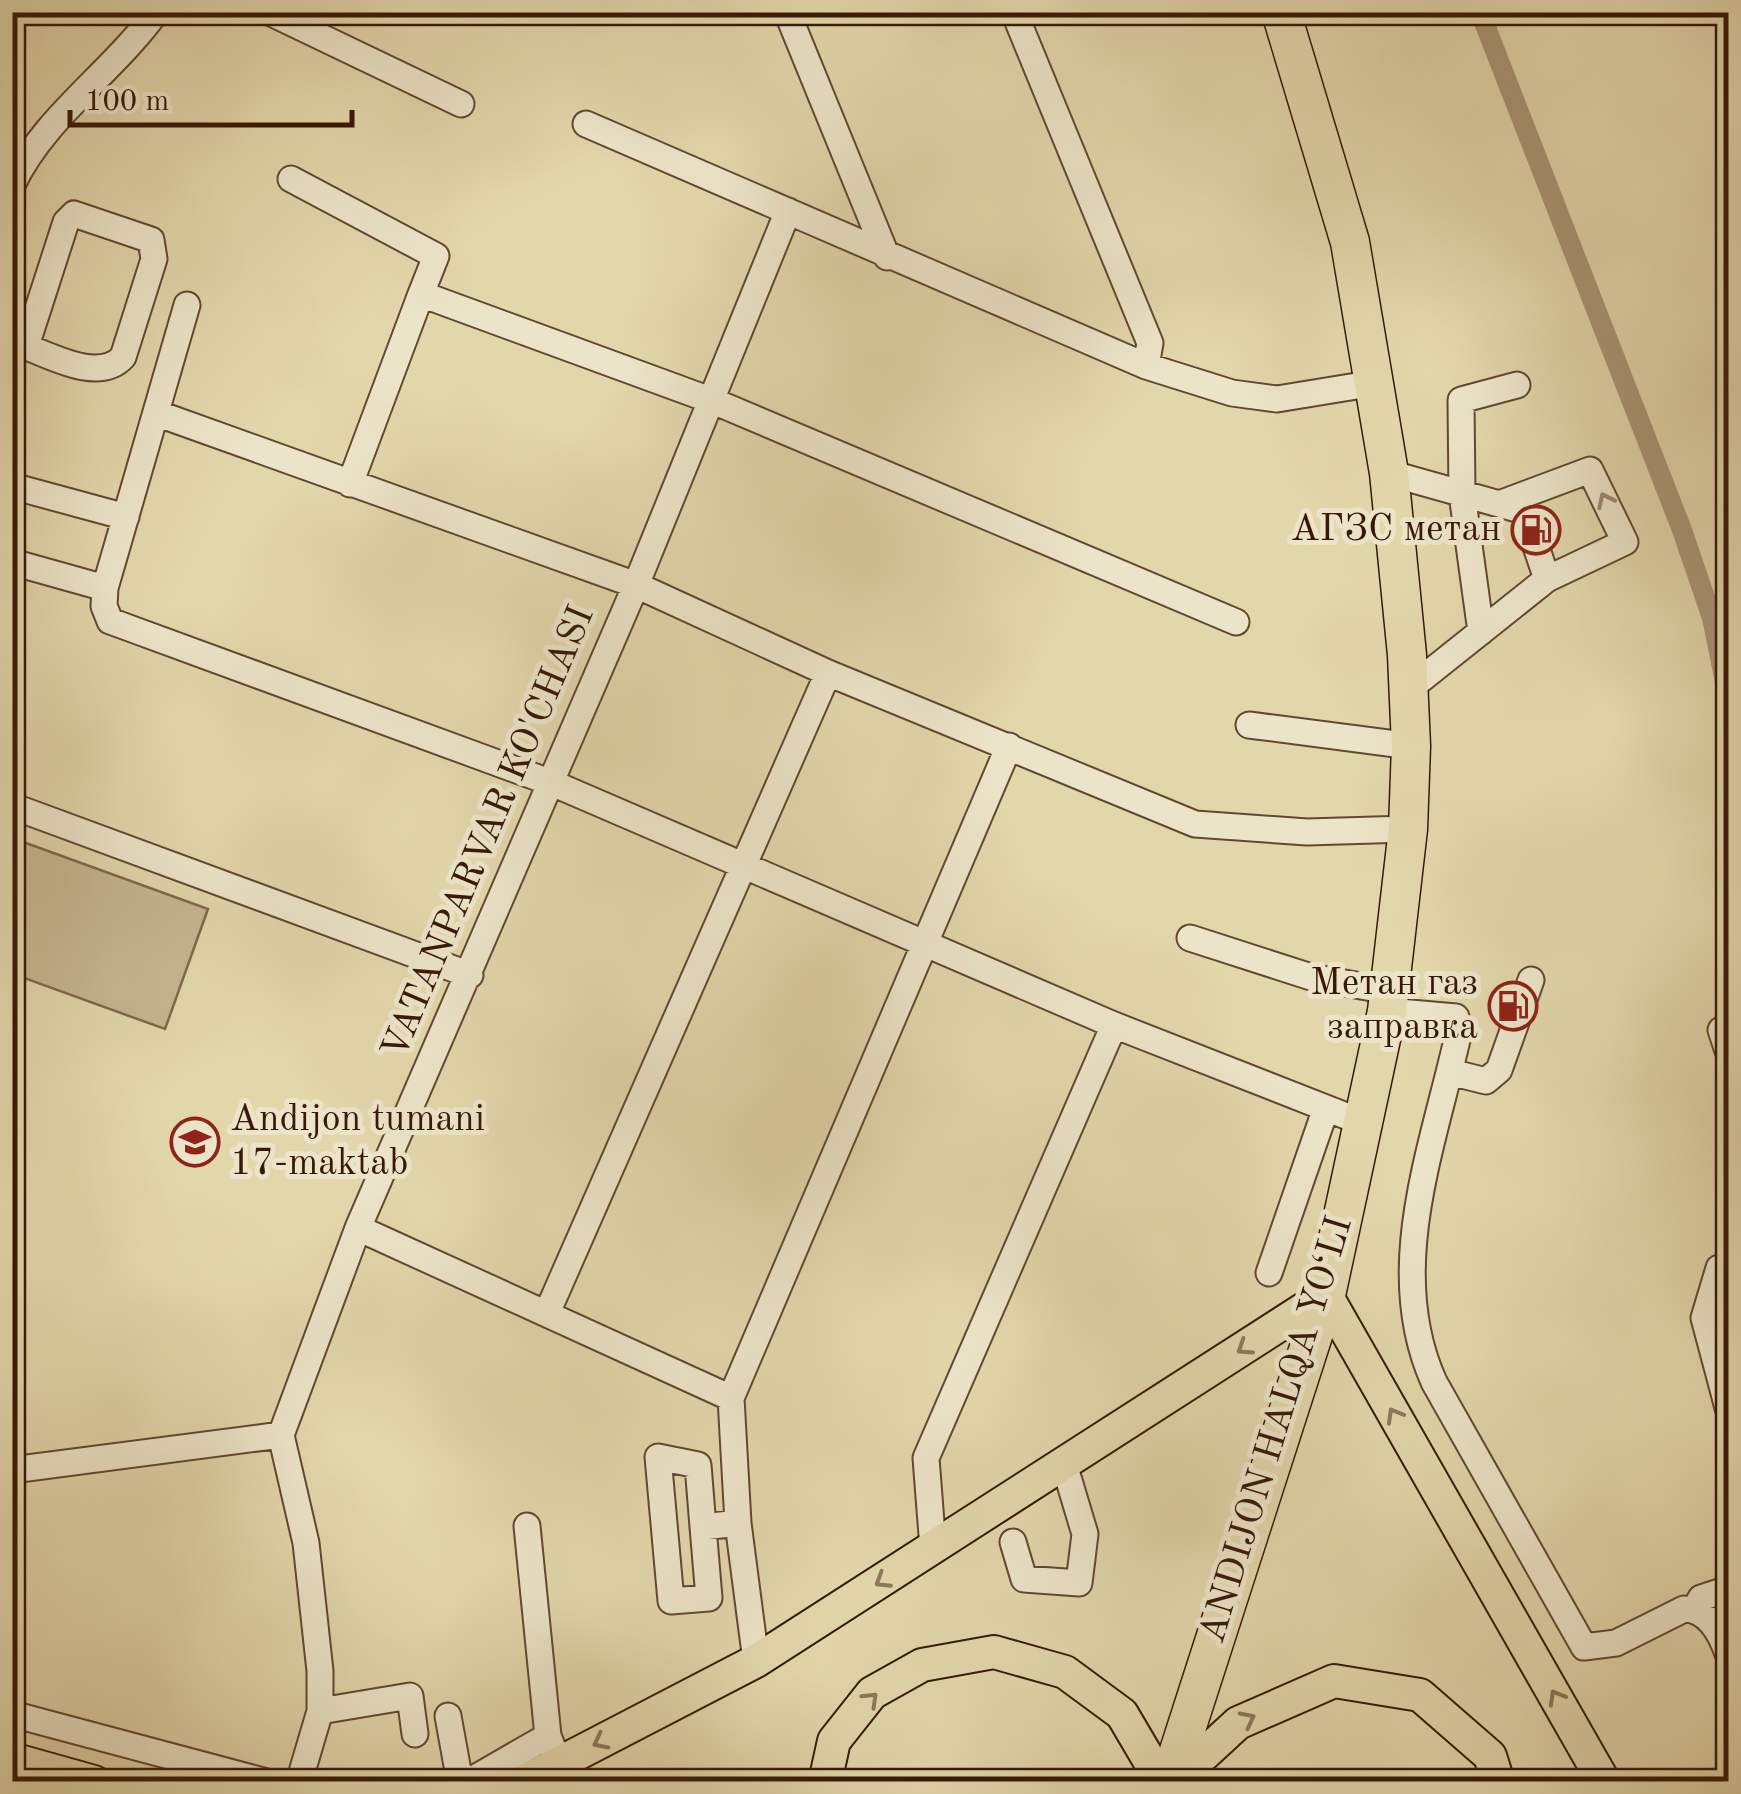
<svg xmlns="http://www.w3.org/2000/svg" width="1741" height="1794" font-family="'Old Standard TT',serif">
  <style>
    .green { fill: #c5b68f; stroke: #7e684c; stroke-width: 2.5 }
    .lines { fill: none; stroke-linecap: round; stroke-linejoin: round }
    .canal { stroke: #a89674; stroke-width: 20 }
    .minor-casing { stroke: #624831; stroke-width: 29 }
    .major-casing { stroke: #371908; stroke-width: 36 }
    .highway-casing { stroke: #371908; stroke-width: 41 }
    .minor { stroke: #ece4c8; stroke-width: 25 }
    .major { stroke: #e2d6ab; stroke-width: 32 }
    .highway { stroke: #e2d6ab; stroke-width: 38 }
    .oneway { stroke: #9b8972 }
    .oneway2 { stroke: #8c785a }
    .labels { text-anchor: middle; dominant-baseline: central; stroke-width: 10; stroke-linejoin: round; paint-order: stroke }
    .poi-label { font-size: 38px; fill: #371908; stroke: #ece4c8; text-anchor: end }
    .street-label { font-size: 38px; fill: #371908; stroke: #ece4c8 }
  </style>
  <rect width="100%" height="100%" fill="#e2d6ab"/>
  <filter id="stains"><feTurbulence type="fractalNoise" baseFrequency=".002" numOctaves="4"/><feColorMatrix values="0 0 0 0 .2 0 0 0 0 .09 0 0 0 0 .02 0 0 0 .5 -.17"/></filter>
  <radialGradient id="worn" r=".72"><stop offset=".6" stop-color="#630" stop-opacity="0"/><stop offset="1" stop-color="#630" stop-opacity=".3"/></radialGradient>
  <!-- green -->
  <path class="green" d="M15 839 208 909 165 1029 13 974Z"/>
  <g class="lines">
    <!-- canal -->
    <path class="canal" d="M1480 12 1682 530 1712 618 1728 697"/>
    <!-- minor casing -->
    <g class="minor-casing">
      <path id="minor" d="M269 12 461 104
        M787 12 887 257
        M1014 12 1150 343 1146 366
        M586 124 1146 366 1232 393 1277 399 1375 383
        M291 179 436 256 421 294
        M12 185C44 117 112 73 156 12
        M187 305 105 588 104 606 110 621 552 783 1114 1025 1364 1123
        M12 341C44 352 97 385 123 357L154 259 151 240 74 214 66 222 26 346
        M156 413 636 585 828 673 1195 824 1307 832 1408 829
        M1389 473 1524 511 1547 579 1409 689
        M350 484 421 294 713 401 1236 622
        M12 486 126 517
        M1499 504 1590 470 1625 542 1547 579
        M12 562 105 588
        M1481 632 1462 494 1461 400 1517 385
        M1249 725 1411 746
        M12 806 470 975
        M1190 938 1311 977 1389 991
        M1387 1011 1456 1017 1459 1031C1434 1145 1383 1269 1434 1382L1584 1647 1616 1643 1684 1609C1708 1609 1721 1634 1728 1654
        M1721 1030 1728 1051
        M1450 1072 1486 1081 1499 1070 1531 980
        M358 1228 731 1398
        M1728 1265 1719 1268 1704 1318 1728 1408
        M1269 1273 1326 1108
        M547 1313 828 673
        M12 1470 281 1435
        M527 1526 548 1736 559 1763
        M703 1527 698 1465 658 1457 671 1601 709 1598 703 1527 738 1523
        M1013 1542 1024 1579 1079 1583 1085 1534 1064 1464
        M933 1548 926 1458 1114 1025
        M1695 1609 1701 1598 1728 1589
        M756 1661 738 1523 731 1398 1009 746
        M320 1711 410 1696 415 1734
        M12 1714 267 1782
        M448 1716 460 1782
        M299 1782 320 1711V1671L306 1543 281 1435 358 1228 636 585 788 211
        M468 1782 548 1736"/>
    </g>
    <!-- major casing -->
    <g class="major-casing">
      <path id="major" d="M12 1759 94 1782
        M523 1782 756 1661 1326 1295 1604 1782
        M825 1782 834 1741 872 1693 922 1665 994 1652 1065 1672 1122 1714 1162 1782
        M1174 1782 1238 1723 1334 1681 1420 1695 1490 1756 1498 1782"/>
    </g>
    <!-- highway casing -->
    <g class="highway-casing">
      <path id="highway" d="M1169 1782 1326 1295 1387 1011 1408 829 1411 746 1407 655 1389 473 1350 242 1281 12"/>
    </g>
    <!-- minor -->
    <use href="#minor" class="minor"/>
    <!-- major -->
    <use href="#major" class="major"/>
    <!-- highway -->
    <use href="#highway" class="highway"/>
  </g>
  <!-- one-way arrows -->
  <defs><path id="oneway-chevron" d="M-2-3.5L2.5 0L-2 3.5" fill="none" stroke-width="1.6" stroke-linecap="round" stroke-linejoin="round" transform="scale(2.5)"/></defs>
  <use class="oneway" href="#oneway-chevron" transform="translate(1605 500) rotate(-116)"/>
  <g class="oneway2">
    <use href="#oneway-chevron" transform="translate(1244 1348) rotate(147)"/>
    <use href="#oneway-chevron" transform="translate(1394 1415) rotate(-120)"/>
    <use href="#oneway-chevron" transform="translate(882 1581) rotate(148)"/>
    <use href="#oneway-chevron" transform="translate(1556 1697) rotate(-120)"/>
    <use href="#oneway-chevron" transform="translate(871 1699) rotate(-44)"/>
    <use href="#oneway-chevron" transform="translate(1248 1719) rotate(-27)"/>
    <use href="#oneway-chevron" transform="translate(600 1742) rotate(153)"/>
  </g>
  <!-- icons -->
  <defs>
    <g id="fuel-ring" transform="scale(2.5)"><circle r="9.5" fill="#ece4c8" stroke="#8f2418" stroke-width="1.5"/><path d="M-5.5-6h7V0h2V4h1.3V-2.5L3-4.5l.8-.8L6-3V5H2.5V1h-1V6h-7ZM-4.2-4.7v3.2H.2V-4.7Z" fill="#8f2418"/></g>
    <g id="school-ring" transform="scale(2.5)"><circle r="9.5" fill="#ece4c8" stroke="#8f2418" stroke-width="1.5"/><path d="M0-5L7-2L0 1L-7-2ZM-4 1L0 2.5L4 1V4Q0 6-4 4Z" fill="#8f2418"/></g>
  </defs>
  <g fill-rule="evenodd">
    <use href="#fuel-ring" x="1536" y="530"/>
    <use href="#fuel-ring" x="1513" y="1006"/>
    <use href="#school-ring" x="195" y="1142"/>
  </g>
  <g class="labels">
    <!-- poi labels -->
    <g class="poi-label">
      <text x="1501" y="530">АГЗС метан</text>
      <text x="1478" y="984">Метан газ<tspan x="1478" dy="44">заправка</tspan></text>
      <text x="230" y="1120" text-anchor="start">Andijon tumani<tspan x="230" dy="44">17-maktab</tspan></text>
    </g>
    <!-- street labels -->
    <g class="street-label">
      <text transform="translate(489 833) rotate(-67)">VATANPARVAR KO'CHASI</text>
      <text transform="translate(1277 1430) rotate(-73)">ANDIJON HALQA YO‘LI</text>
    </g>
  </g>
  <!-- margin -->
  <rect width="1741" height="1794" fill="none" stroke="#e2d6ab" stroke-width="50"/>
  <rect x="15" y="15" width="1711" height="1764" fill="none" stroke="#371908" stroke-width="5"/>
  <rect x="25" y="25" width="1691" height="1744" fill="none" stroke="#371908" stroke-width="2.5"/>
  <!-- scale -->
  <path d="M70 110v15h282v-15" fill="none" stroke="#371908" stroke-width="5"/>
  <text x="85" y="110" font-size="30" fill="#371908" stroke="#ece4c8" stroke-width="8" paint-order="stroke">100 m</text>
  <rect width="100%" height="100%" filter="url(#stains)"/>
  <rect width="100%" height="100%" fill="url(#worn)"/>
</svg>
